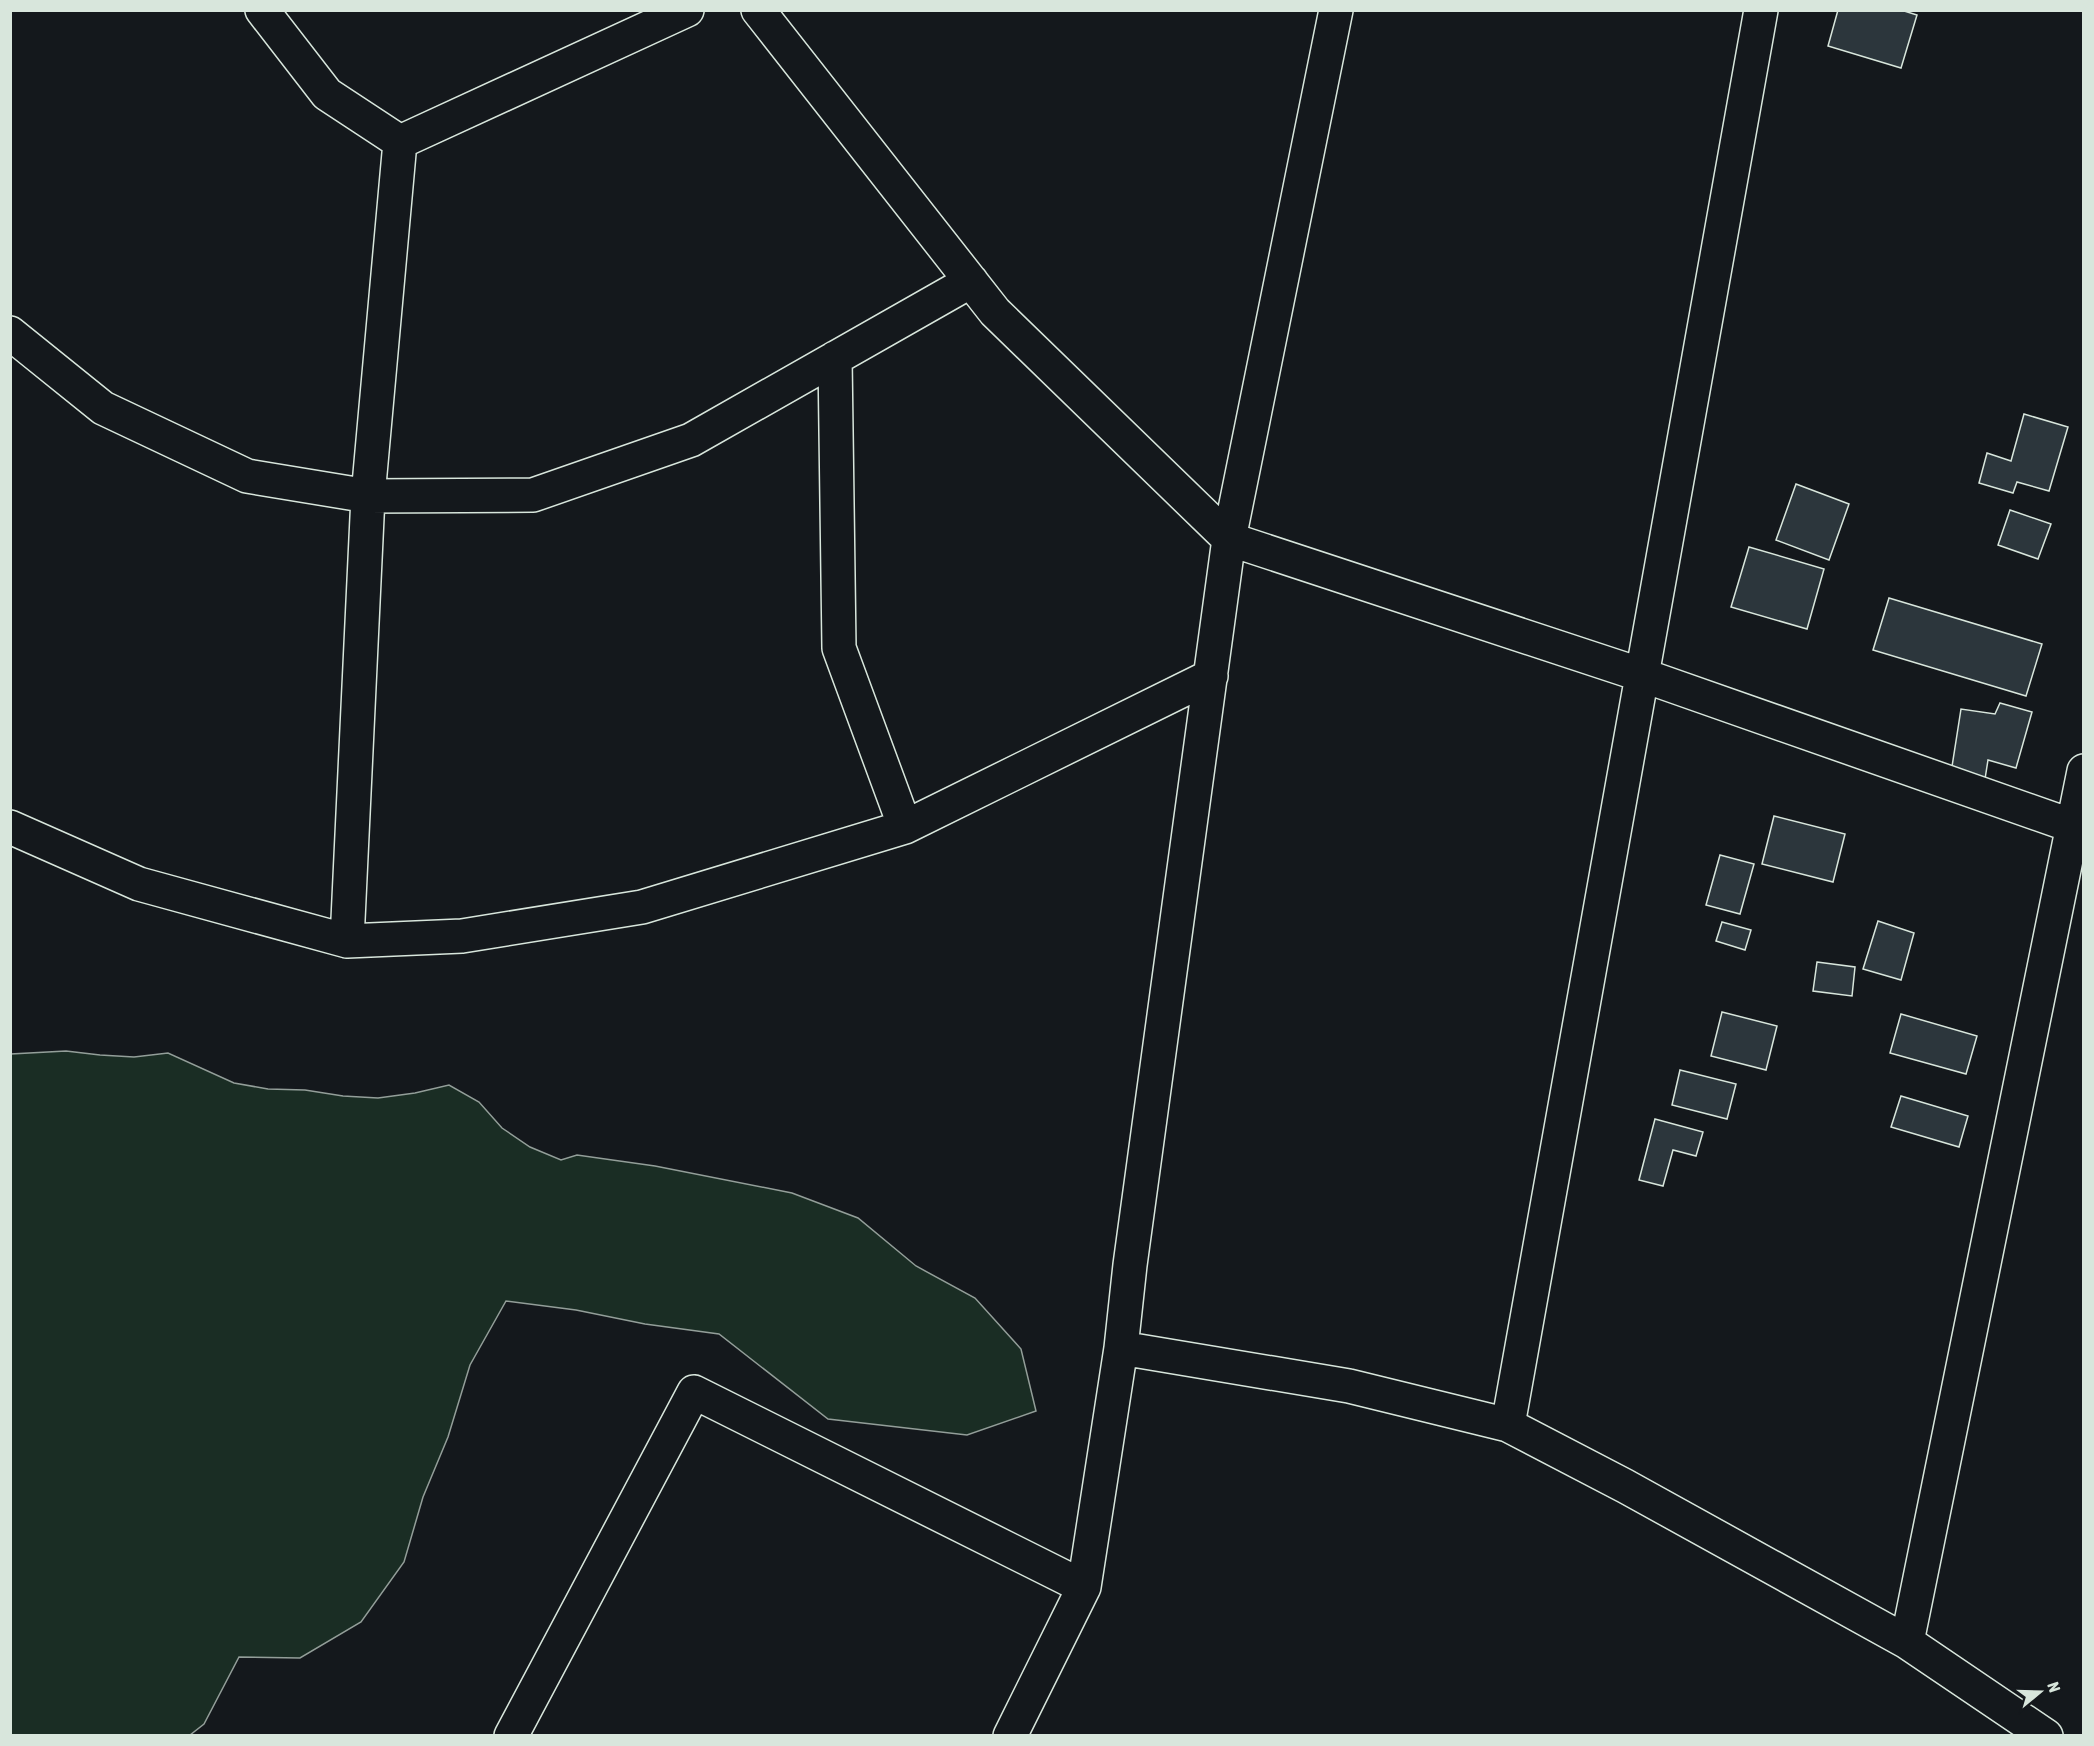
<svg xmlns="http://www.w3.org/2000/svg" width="2094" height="1746" font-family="'Asap Condensed',sans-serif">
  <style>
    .green { fill: #1a2d24; stroke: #939e99; stroke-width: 1.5 }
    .building { fill: #2c363c; stroke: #d8e6dc; stroke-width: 1.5 }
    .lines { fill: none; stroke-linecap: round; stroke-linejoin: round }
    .street-casing { stroke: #d8e6dc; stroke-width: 36 }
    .street { stroke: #14181c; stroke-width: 33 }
  </style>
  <rect width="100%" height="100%" fill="#14181c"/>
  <!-- green -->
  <path class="green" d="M66 1051 100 1055 134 1057 168 1053 234 1083 268 1089 305 1090 343 1096 378 1098 415 1093 449 1085 479 1102 502 1128 530 1147 561 1160 577 1155 655 1166 792 1193 858 1218 916 1266 975 1298 1021 1349 1036 1411 967 1435 828 1419 719 1334 645 1324 576 1310 506 1301 470 1365 448 1437 423 1497 404 1562 361 1622 300 1658 239 1657 204 1724 190 1735H11V1054Z"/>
  <!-- building -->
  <path class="building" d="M1838 10H1901L1917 15 1901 68 1828 46Z
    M2024 414 2068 427 2049 491 2017 482 2013 493 1979 483 1987 453 2011 461Z
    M1796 484 1849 504 1829 560 1776 540Z
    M2010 510 2051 524 2038 559 1998 545Z
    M1749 547 1824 569 1807 629 1731 607Z
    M1889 598 2042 644 2026 696 1873 650Z
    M2000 703 2032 712 2016 768 1988 760 1985 779 1951 773 1961 709 1995 714Z
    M1774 816 1845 834 1833 882 1762 864Z
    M1720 855 1754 864 1740 914 1706 905Z
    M1878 921 1914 933 1901 980 1863 969Z
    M1722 922 1751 930 1745 950 1716 941Z
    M1817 962 1855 967 1852 996 1813 991Z
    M1722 1012 1777 1026 1766 1070 1711 1056Z
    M1901 1014 1977 1036 1966 1074 1890 1053Z
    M1680 1070 1736 1084 1727 1119 1672 1105Z
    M1901 1096 1968 1116 1959 1147 1891 1127Z
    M1655 1119 1703 1132 1696 1156 1673 1150 1663 1186 1639 1180Z"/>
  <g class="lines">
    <!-- street casing -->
    <g class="street-casing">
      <path id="street" d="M262 10 327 94 400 142
        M758 10 995 312 1229 539 1642 675 2084 830
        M400 142 687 10
        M10 333 103 408 247 476 368 496 533 495 691 440 971 281
        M835 358 839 648 905 827
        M10 827 139 884 347 941 462 936 642 907 905 827 1211 676
        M347 941 368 496 400 142
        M1121 1348 1349 1386 1508 1425 1625 1486 1907 1642 2046 1736
        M1508 1425 1761 10
        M1907 1642 2084 771
        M511 1736 694 1392 1084 1587
        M1010 1736 1084 1587 1121 1348 1130 1265 1229 539 1336 10"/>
    </g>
    <!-- street -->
    <use href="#street" class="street"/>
  </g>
  <!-- border -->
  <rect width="2094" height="1746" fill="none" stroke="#d8e6dc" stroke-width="24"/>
  <!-- north arrow -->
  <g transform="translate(2040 1692) rotate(71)" stroke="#14181c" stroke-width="4.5" paint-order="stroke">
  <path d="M0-4.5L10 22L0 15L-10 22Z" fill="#d8e6dc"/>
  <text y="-9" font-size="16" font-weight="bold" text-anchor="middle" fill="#d8e6dc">N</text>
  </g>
</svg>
